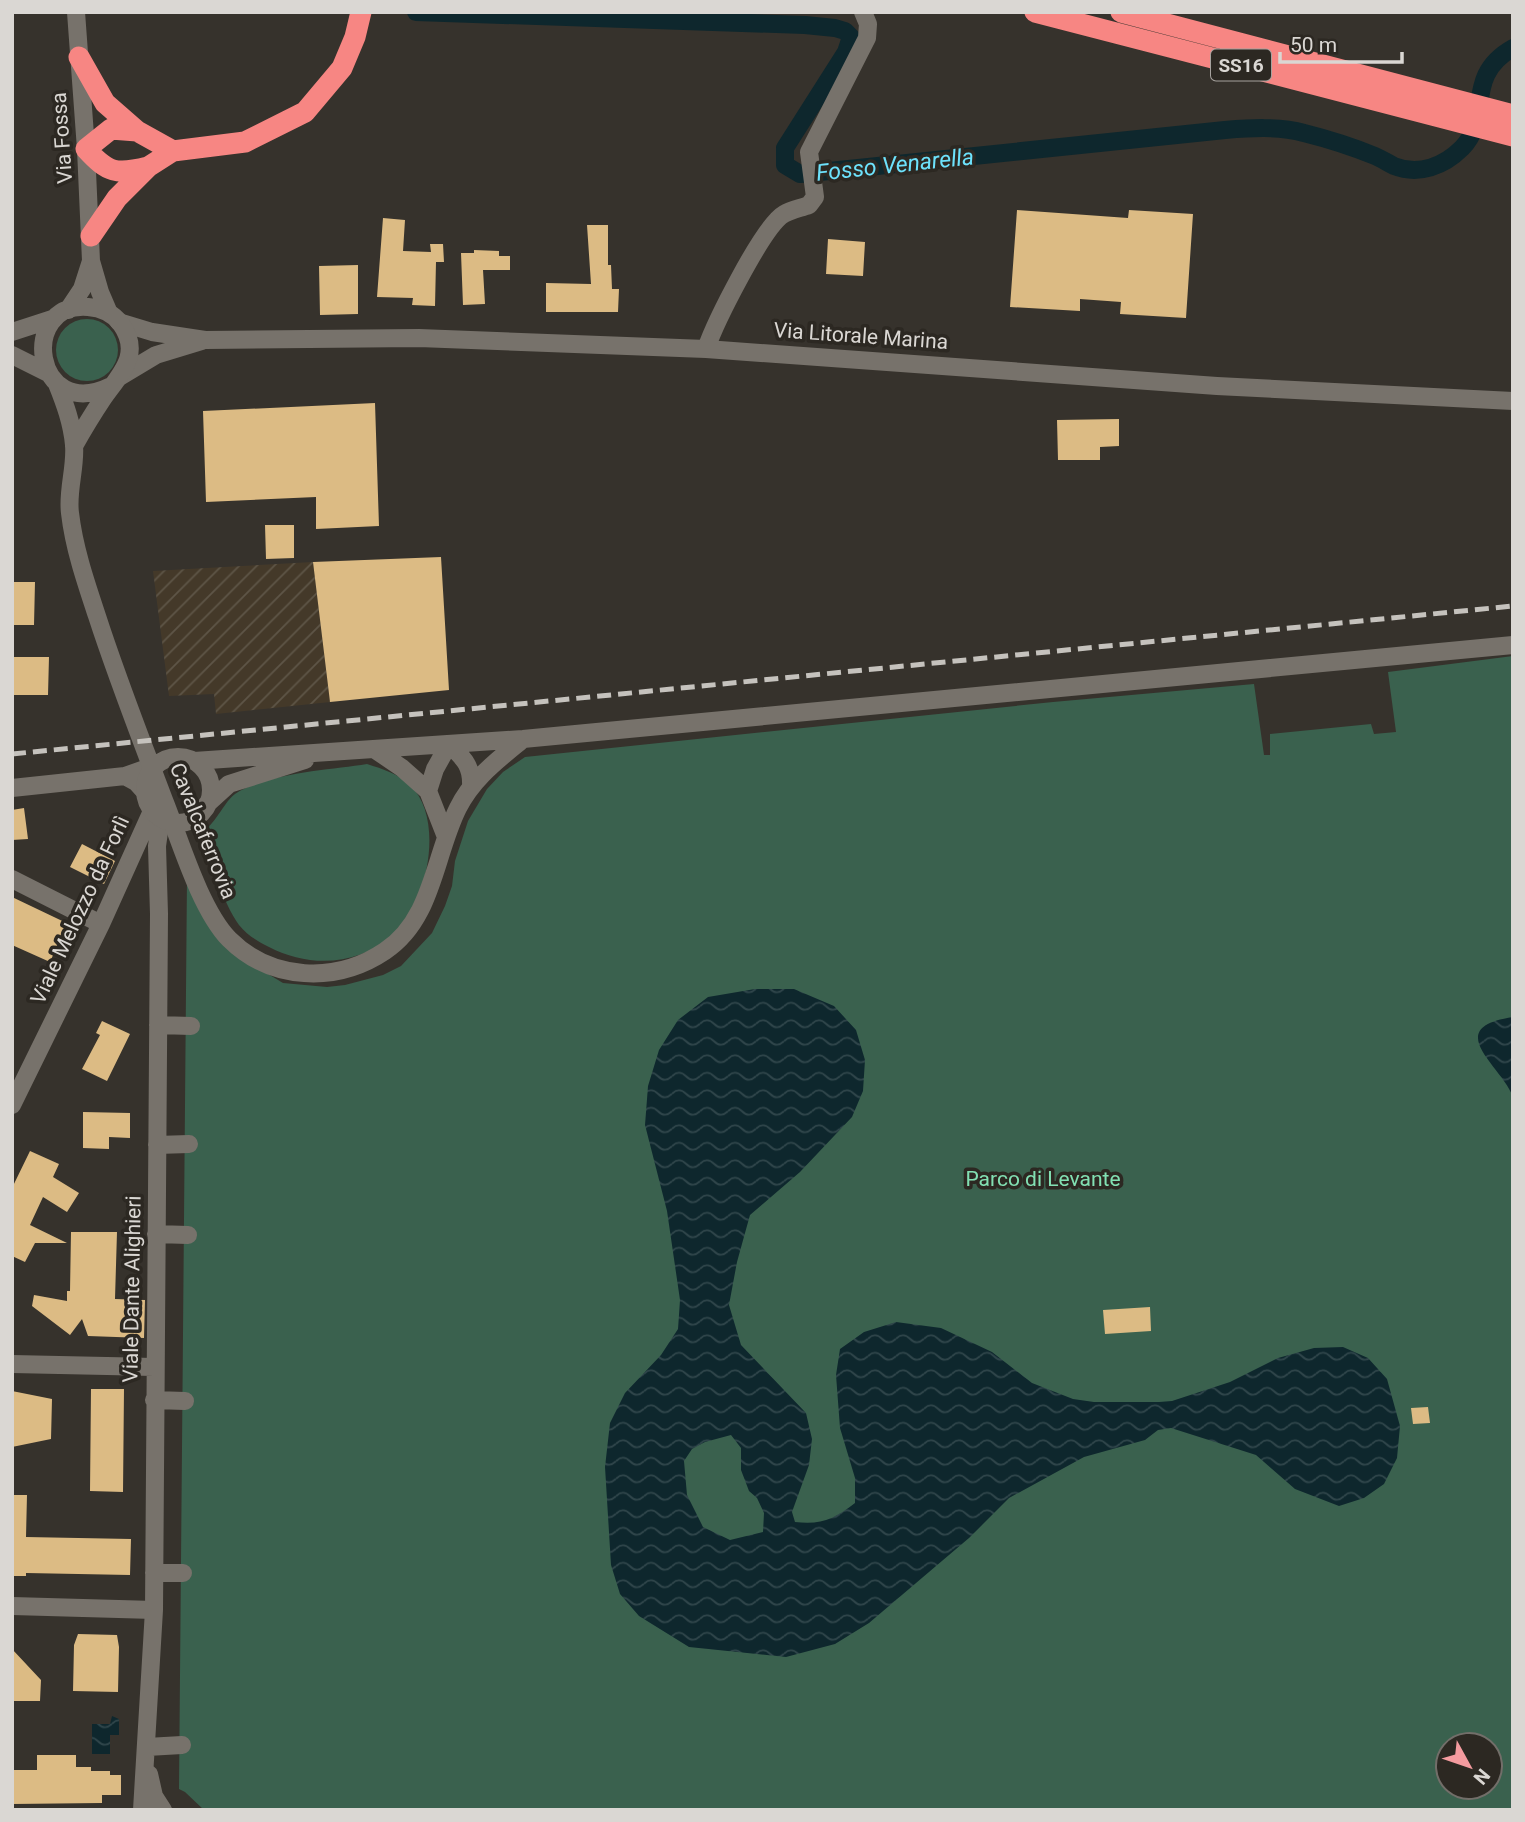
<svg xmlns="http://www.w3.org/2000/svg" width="1525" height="1822" font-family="Roboto,sans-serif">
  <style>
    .industrial { fill: url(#industrial-furrows) }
    .green { fill: #3a614e; fill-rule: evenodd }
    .water { fill: url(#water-waves); fill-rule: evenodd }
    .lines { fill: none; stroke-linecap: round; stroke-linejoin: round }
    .canal { stroke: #0e272d; stroke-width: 18 }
    .building { fill: #dcbb84 }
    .street { stroke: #77726b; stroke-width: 18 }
    .secondary { stroke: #77726b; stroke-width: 18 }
    .highway { stroke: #f78683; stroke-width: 21 }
    .rail { stroke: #c5c2bd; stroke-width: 5; stroke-dasharray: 14 7; stroke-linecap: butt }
    .labels { text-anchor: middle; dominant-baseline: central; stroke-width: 7; stroke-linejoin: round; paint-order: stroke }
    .shield { fill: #2c2822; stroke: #a6a29e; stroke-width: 2 }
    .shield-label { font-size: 19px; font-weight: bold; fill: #dad7d3 }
    .street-label { font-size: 21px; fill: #dad7d3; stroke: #2c2822 }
    .park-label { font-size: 21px; fill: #82e0b3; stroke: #2c2822 }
    .water-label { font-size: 23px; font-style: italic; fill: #6de2fc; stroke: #2c2822 }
  </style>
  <defs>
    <pattern id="industrial-furrows" width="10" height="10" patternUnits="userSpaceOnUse" patternTransform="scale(1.75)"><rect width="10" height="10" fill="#443929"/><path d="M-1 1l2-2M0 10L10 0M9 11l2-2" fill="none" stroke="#5e5547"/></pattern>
    <pattern id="water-waves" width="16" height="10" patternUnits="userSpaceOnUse" patternTransform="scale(1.75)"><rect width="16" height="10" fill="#0e272d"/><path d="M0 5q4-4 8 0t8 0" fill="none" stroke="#30464b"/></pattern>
  </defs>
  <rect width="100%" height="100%" fill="#36322c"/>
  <!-- industrial -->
  <path class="industrial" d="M313 562 330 702 216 714 214 694 169 696 153 571Z"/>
  <!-- green -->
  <path class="green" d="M56 350a31 31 0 1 1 62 0a31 31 0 1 1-62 0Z
    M1513 656V1810H204L185 1792 179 1789 187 877 235 954 283 983 327 987 345 985 383 975 401 966 432 933 445 906 452 886 455 861 468 821 487 789 503 772 525 757 1053 702 1254 684 1264 755H1270V734L1371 724 1374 734 1396 732 1388 672ZM1448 1745H1490V1787H1448Z
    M367 764C383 769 398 774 410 785 446 819 427 906 393 935 358 966 309 968 269 947 257 941 247 935 239 925 222 901 210 860 204 831 217 821 225 801 235 794 266 773 330 770 367 764Z"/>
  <!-- water -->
  <path class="water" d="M755 989H794L834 1006 856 1030 865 1060 863 1091 852 1117 800 1172 750 1215 737 1262 729 1305 741 1345 806 1413 812 1439 809 1465 792 1512 795 1522C822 1525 834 1519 855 1503V1478L840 1428 836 1375 840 1349 864 1332 896 1322 941 1328 992 1352 1032 1383 1073 1399 1094 1402H1159L1172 1401 1230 1382 1278 1358 1314 1348 1343 1347 1368 1358 1387 1379 1400 1426 1397 1458 1384 1484 1364 1498 1339 1506 1295 1489 1256 1455 1171 1428 1158 1430 1145 1440 1084 1457 1009 1498 969 1538 869 1623 835 1644 786 1657 689 1647 639 1616 620 1594 611 1565 605 1467 610 1423 625 1393 661 1355 678 1329 680 1300 667 1211 645 1125 648 1086 659 1050 678 1020 708 997ZM731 1435 741 1448V1470L749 1491 757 1498 764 1513 763 1532 730 1540 703 1527 687 1495 684 1461 692 1449 705 1442Z
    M1513 1017V1097C1502 1066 1440 1028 1513 1017Z
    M112 1716 119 1719V1735H110V1754H92V1724H110Z"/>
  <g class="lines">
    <!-- canal -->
    <path class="canal" d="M416 12 805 25 835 28 845 31 851 37 846 52 785 148V165L800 174 1225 130C1250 128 1279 126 1304 133 1328 139 1353 147 1375 156 1382 159 1388 163 1394 166 1419 176 1444 166 1462 148 1492 118 1463 76 1513 48"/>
  </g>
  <!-- building -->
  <path class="building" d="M1017 210 1128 218 1129 210 1193 214 1186 318 1120 314 1121 302 1080 299V311L1010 307Z
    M383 218 405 220 403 251 431 252 430 244H443L444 262H436L435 306 412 305 413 298 377 297Z
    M587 225H608V265H611L612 289H619L618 312H546V283L591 284Z
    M828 239 865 242 863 276 826 274Z
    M474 250 499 251V256H510V270H483L485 304 463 305 461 253H474Z
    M358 265V314L320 315 319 266Z
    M375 403 379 526 316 529V497L206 502 203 411Z
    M1119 419V446L1100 447V460H1058L1057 420Z
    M265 525H294V558L266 559Z
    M441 557 449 690 330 702 313 562Z
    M12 582H35L34 625H12Z
    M12 657H49L48 695H12Z
    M24 808 28 839 12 840V810Z
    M82 844 115 861 104 884 70 867Z
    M12 897 77 928 71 941 61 937 50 962 12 945Z
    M102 1021 130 1034 107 1081 82 1069 100 1035 96 1033Z
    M83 1112 130 1113V1138L109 1137V1149L83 1148Z
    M30 1151 59 1164 53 1177 79 1193 67 1212 43 1197 30 1225 67 1243H35L25 1262 12 1256V1188Z
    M71 1232H117L115 1299 145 1300 144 1338 88 1336 82 1319 70 1335 32 1306 34 1295 67 1301V1291H70Z
    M1150 1307 1151 1331 1105 1334 1103 1310Z
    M91 1389H124L123 1492 90 1491Z
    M12 1391 52 1399 51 1439 12 1447Z
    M1428 1407 1430 1423 1413 1424 1411 1408Z
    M12 1495H27L26 1537 131 1539 130 1575 26 1573V1576H12Z
    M78 1634 117 1635 119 1647 118 1692 73 1691 74 1645Z
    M12 1649 41 1680 40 1701H12Z
    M37 1755H76V1767H91V1771H110V1775H121V1795H102V1803L12 1804V1770H37Z"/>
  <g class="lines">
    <!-- street -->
    <path class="street" d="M119 322 152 332 205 340 419 338 706 349 1217 386 1513 401
      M706 349C715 323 763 226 784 214 791 210 801 208 809 205L815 197 809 152 867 38 868 24 863 12
      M121 376 156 355 202 341
      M125 776 136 782 145 792
      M12 788 125 776 156 765
      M12 879 101 924
      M158 1025 191 1026
      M12 1105 101 924 152 811
      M157 1145 189 1144
      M156 1234 188 1235
      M12 1364 154 1367
      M154 1400 185 1401
      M154 1573H183
      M12 1606 154 1610
      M147 1747 182 1745
      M149 1774 154 1796 163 1810
      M142 1810 154 1610 159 914 157 846 161 818"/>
    <!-- secondary -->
    <path class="secondary" d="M76 12 86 149 91 261 100 292 109 313
      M68 310 82 289 91 261
      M12 332 55 318
      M12 355 48 373
      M57 384C65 404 72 423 74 445 76 467 67 491 70 513 74 548 86 583 97 616 117 678 141 739 164 800 180 840 200 909 229 939 271 981 336 984 385 951 433 919 434 856 458 808 473 778 498 760 523 739
      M74 446C83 430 92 415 102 400 119 375 143 355 121 324 113 313 101 308 88 307 18 301 33 424 111 386
      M449 744C463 758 472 765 471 786
      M374 749 402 768 428 791 446 837
      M145 790a33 33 0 1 1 66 0a33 33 0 1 1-66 0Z
      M194 761 523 739 1513 645
      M428 791 435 769 449 744
      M207 804 229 784 305 760"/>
    <!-- highway -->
    <path class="highway" d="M1035 12 1513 136
      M1121 12 1513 115
      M79 57 105 103 137 131 173 151
      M137 131 111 129 86 149C108 173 116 175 148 167
      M91 236 117 198 148 167 173 151 245 142 305 112 342 68 355 37 361 12"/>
    <!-- rail -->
    <path class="rail" d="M12 754 1513 606"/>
  </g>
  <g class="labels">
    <!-- shield labels -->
    <rect class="shield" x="1211" y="49.5" width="60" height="31" rx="5"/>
    <g class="shield-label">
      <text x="1241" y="65">SS16</text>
    </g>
    <!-- street labels -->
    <g class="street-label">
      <text transform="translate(62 138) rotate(-94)">Via Fossa</text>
      <text transform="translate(861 336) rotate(4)">Via Litorale Marina</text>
      <text transform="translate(203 831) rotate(68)">Cavalcaferrovia</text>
      <text transform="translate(80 910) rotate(-65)">Viale Melozzo da Forlì</text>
      <text transform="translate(132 1289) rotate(-89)">Viale Dante Alighieri</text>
    </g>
    <!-- park labels -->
    <g class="park-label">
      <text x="1043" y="1179">Parco di Levante</text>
    </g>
    <!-- water labels -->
    <g class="water-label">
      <text transform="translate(895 165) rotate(-6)">Fosso Venarella</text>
    </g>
  </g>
  <!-- border -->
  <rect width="1525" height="1822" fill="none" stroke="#dad7d3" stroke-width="28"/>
  <!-- north arrow -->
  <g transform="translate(1469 1766) rotate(130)"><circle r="33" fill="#2c2822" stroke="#726e69" stroke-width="2"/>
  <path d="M0-5L12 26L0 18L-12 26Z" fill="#f49b9f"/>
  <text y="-10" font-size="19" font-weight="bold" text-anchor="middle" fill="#dad7d3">N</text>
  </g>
  <!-- scale -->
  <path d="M1280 52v10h122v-10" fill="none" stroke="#dad7d3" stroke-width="3.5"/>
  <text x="1290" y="52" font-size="21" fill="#dad7d3" stroke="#2c2822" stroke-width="5" paint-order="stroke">50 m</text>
</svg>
